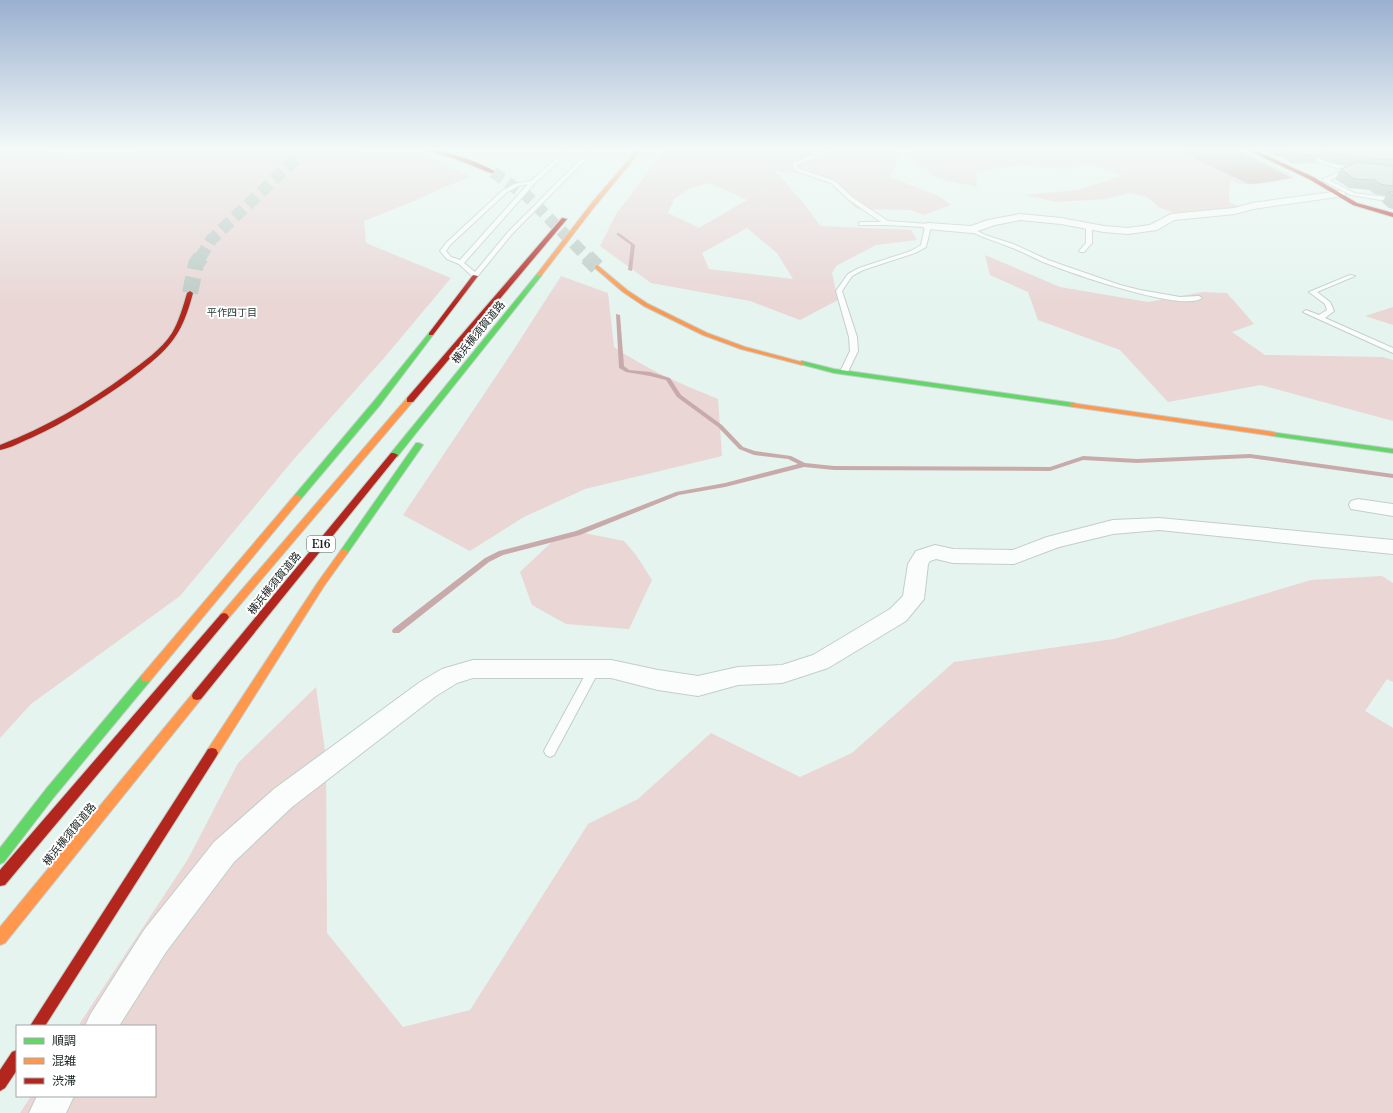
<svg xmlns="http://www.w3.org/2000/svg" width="1393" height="1113" font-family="'Libre Baskerville','Noto Sans JP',serif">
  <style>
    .green { fill: #e9d6d5; fill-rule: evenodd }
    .water { fill: #c9aaab }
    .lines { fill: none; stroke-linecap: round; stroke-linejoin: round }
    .stream { fill: #c9aaab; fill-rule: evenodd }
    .secondary-tunnel-far1 { stroke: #bccac5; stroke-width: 12; stroke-dasharray: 12 6; stroke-linecap: butt }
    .secondary-tunnel { stroke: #bccac5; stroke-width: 16; stroke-dasharray: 16 8; stroke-linecap: butt }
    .lane-casing { stroke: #c2ceca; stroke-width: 2 }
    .street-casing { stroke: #c2ceca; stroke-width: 2 }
    .fast-casing { stroke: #c2ceca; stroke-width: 2 }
    .slow-casing { stroke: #c2ceca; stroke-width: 2 }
    .jam-casing { stroke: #c2ceca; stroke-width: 2 }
    .lane { fill: #fbfdfd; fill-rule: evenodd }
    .street { fill: #fbfdfd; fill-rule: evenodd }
    .fast { fill: #63d668; fill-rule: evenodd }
    .slow { fill: #ff974d; fill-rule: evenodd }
    .jam { fill: #b3261e; fill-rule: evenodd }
    .wall { fill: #afb9b5 }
    .building { fill: #cbd7d3; stroke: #8e9694 }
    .labels { text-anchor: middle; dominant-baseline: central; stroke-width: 4; stroke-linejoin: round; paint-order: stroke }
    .far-neighbourhood-label { font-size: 10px; fill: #1d332d; stroke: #fff }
    .shield { fill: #fff; stroke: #5d6462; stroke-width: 1 }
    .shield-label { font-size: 10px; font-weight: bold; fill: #18221f }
    .street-label { font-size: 11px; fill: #18221f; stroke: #fff }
  </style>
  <rect width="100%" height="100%" fill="#e5f4ef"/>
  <!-- green -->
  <path class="green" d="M0 149H46L50 152 68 157 163 149H291L292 152 338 150 425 155 471 177 444 187 414 201 364 221 366 243 451 278 384 358 294 459 180 596 31 704 0 738Z
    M666 149H898L900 156 890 177 939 196 951 205 924 215 911 210 857 209 823 176 775 171 803 202 820 226 911 230 917 240 876 245 836 266 832 273 838 300 800 320 750 301 651 283 600 246 616 214ZM710 183 747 200 699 228 668 213 674 199 691 188ZM747 228 777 253 793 279 709 269 702 253Z
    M909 149H1237L1292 175 1294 178C1274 181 1250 189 1231 181L1229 192V202L1247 210 1178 214 1160 208 1147 197 1129 193 1105 199 1057 202 1024 195 1078 190 1122 176 1093 165V162L1065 169 1019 165 976 172 977 187 939 179 914 161 912 152Z
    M985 255 1060 287 1148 302 1203 292 1227 293 1254 324 1232 332 1265 355 1383 357 1393 360V421L1261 385 1168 402 1120 350 1038 320 1028 292 990 275Z
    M561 276 608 293 614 347C646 369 681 384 718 399L722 456 585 489 524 517 470 551 403 515 507 360Z
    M1393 307V325L1365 316Z
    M584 533 624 541 636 555 652 580 629 629 566 624 532 605 520 572 555 539Z
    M1382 576 1393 583V682L1387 679 1365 711 1393 728V1113H20L31 1096H155V1026H78L188 859 238 763 316 687 326 758 327 933 403 1027 470 1010 588 824 638 799 711 733 800 777 852 753 954 662 1114 639 1311 580Z"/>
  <!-- water -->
  <path class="water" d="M1174 149H1234L1292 178 1262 183 1249 184Z"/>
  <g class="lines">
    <!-- stream -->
    <path class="stream" d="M617 233H619L635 245 632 271 628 270 631 245 617 235Z
      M616 314 620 315 624 366 629 370 650 372 670 378 681 395 722 425 743 447 755 451 791 456 805 463 834 466 1050 467 1083 456 1137 459 1250 454 1393 474V478L1250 458 1137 463 1083 460 1050 471 834 470 804 467 725 487 679 495 580 535 503 555 489 562 399 633H393L392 631 393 629 485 558 499 551 576 531 676 492 725 483 798 464 788 459 754 455 739 449 718 427 677 397 666 380 650 376 626 372 619 368Z"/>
    <!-- secondary-tunnel-far1 -->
    <path class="secondary-tunnel-far1" d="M493 172 527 196 588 258
      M200 258 211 240 303 152"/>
    <!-- secondary-tunnel -->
    <path class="secondary-tunnel" d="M587 257 597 267
      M190 293 196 264 201 257"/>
    <!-- lane casing -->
    <g class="lane-casing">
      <path id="lane" d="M567 149H572L535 183 464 263 475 272 508 232 591 149H596L512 234 477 277H473L459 264 447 259 440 251 446 243 502 191 514 184 531 181ZM528 184 460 260 451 257 446 251 450 245 506 193 518 186Z
        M828 149H835L801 163 797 165V167L800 169 835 181 852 197 888 221 928 224 931 226 926 247 915 253 863 270 852 276 842 291 857 337 858 351 848 372 844 374 840 372 850 351 849 337 836 291 848 274 859 268 911 251 921 245 925 227 887 225H859V223L861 222H881L848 199 831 183 796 171 793 167V163Z
        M1294 149H1300L1326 162 1357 169V171H1351L1329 180 1354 193 1393 198V202L1351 195 1323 181V179L1345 170 1323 164Z
        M1089 225 1092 227V243L1084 252H1080L1079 251 1086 243V227Z
        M972 228 985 235 1013 244 1048 260 1120 285 1140 290 1180 297 1199 296 1202 298C1182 313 1068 272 1043 262 1032 257 1021 251 1010 247 996 241 983 238 970 231L969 230Z
        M1350 275 1355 276 1317 292 1330 302 1334 311 1325 318 1393 348V353L1303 312 1306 310 1319 315 1327 310 1325 304 1309 292Z
        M594 664 598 666 600 669 554 755 550 757 546 755 544 751 546 747 590 666Z"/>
    </g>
    <!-- street casing -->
    <g class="street-casing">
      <path id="street" d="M1340 191 1344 192 1345 194 1344 196 1253 209 1235 214 1174 220 1157 230 1128 234 1104 232 1061 224 1020 220 995 225 972 233 928 229 924 228 922 226 924 224 928 223 971 226 988 220 1020 214 1061 218 1104 226 1128 228 1150 225 1171 214 1234 208 1252 203Z
        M1358 499 1393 504V516L1351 509 1349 505 1351 501Z
        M1159 518 1393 540V554L1159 530 1113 534 1059 547 1014 564 953 563 936 559 930 561 928 564 924 599 906 621 828 668 782 683 738 685 698 696 658 690 611 678H473L457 683 436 696 292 807 234 862 166 952 119 1026H85L90 1015 144 930 214 842 274 789 420 682 442 669 473 660H611L658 670 698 676 738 667 782 665 813 655 890 609 903 596 908 564 916 551 935 545 953 549 1013 550 1047 537 1113 520Z
        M37 1096H74L66 1113H29Z"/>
    </g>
    <!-- fast casing -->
    <g class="fast-casing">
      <path id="fast" d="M537 274 542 275 397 457H391L390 455 391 453Z
        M431 332 433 333V335L380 405 300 500H294L293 498 294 496 374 401 429 333Z
        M802 361 834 369 1074 403 1078 405 1074 407 834 373 800 364V362Z
        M1270 432 1393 449V453L1273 436 1269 434Z
        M416 443H419L423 445 347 554H341L340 552 341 550Z
        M146 674 150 675 151 678 150 681 54 797 4 862 0 864V848L46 789 142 675Z"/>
    </g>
    <!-- slow casing -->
    <g class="slow-casing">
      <path id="slow" d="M303 149H308L305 153H301Z
        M638 149H642L595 206 541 276H537V274L591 204Z
        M597 265 627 290 648 304 707 333 745 347 805 363 802 365 741 349 703 335 644 306 623 292 595 268V266Z
        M407 398H410L414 400 227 620H221L219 617 221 614Z
        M1071 403 1273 432 1277 434 1273 436 1074 407 1070 405Z
        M297 495 300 496 301 498 300 500 150 681 146 682 142 681 141 678 142 675 294 496Z
        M344 549 348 552 347 554 324 586 216 757 212 758 208 757 206 753 208 749 318 582 341 550Z
        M197 692 201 693 202 696 201 699 5 943 0 945V927L193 693Z"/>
    </g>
    <!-- jam casing -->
    <g class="jam-casing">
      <path id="jam" d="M423 149C440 149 481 162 495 172L491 173 456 159Z
        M1246 149H1252L1313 177 1357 203 1393 213V217L1353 205 1309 179Z
        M562 218 567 219 413 402H407V398Z
        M473 275 478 276 433 335H429V333Z
        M190 291 193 293C188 312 182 330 169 345 158 358 144 368 130 379 99 401 66 422 31 438 21 442 11 448 0 450V445C46 427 88 403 127 374 143 362 161 350 172 333 179 321 183 307 187 293Z
        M391 453H394L398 455 201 699 197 700 193 699 192 696 193 693Z
        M224 613 227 614 229 617 227 620 5 885 0 886V870L221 614Z
        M212 748 216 749 218 753 216 757 45 1026H30L208 749Z
        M17 1050V1070L5 1088 0 1091V1070L12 1052Z"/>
    </g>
    <!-- lane -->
    <use href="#lane" class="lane"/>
    <!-- street -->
    <use href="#street" class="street"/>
    <!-- fast -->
    <use href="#fast" class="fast"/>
    <!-- slow -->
    <use href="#slow" class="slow"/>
    <!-- jam -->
    <use href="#jam" class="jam"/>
  </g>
  <!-- wall -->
  <path class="wall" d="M1260 149H1388L1393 160V209L1389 208 1382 202 1386 196 1374 194 1370 190 1349 188 1335 179 1341 169 1348 166 1342 165 1329 162 1318 157 1314 163 1293 164 1280 156H1275Z"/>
  <!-- building -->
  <path class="building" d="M1288 149H1311L1319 154 1297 155Z
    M1327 149H1388L1393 151V160L1347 156 1334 153Z
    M1357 162 1393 166V186L1380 184 1375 180 1354 179 1341 169Z
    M1388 192H1393V196Z"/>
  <!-- sky -->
  <linearGradient id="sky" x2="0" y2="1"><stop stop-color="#9bb0d0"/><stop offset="0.49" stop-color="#f3faf8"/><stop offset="1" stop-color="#f3faf8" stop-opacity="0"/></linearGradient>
  <rect width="1393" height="305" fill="url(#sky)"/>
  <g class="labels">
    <!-- far-neighbourhood labels -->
    <g class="far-neighbourhood-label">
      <text x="232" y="312">平作四丁目</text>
    </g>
    <!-- shield labels -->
    <rect class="shield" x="307" y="536" width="28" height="16" rx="3"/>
    <g class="shield-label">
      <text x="321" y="544">E16</text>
    </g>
    <!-- street labels -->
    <g class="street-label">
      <text transform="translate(478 332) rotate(-51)">横浜横須賀道路</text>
      <text transform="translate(274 583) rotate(-51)">横浜横須賀道路</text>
      <text transform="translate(69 834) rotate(-51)">横浜横須賀道路</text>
    </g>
  </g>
  <!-- legend -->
  <rect x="16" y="1025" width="140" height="72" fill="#ffffff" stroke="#a3a7a5"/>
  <rect x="24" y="1038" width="20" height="6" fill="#63d668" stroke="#a3a7a5"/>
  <text x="52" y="1045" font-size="12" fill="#18221f">順調</text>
  <rect x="24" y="1058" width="20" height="6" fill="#ff974d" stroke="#a3a7a5"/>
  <text x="52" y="1065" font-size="12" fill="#18221f">混雑</text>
  <rect x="24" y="1078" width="20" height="6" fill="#b3261e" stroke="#a3a7a5"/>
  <text x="52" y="1085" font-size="12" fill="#18221f">渋滞</text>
</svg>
